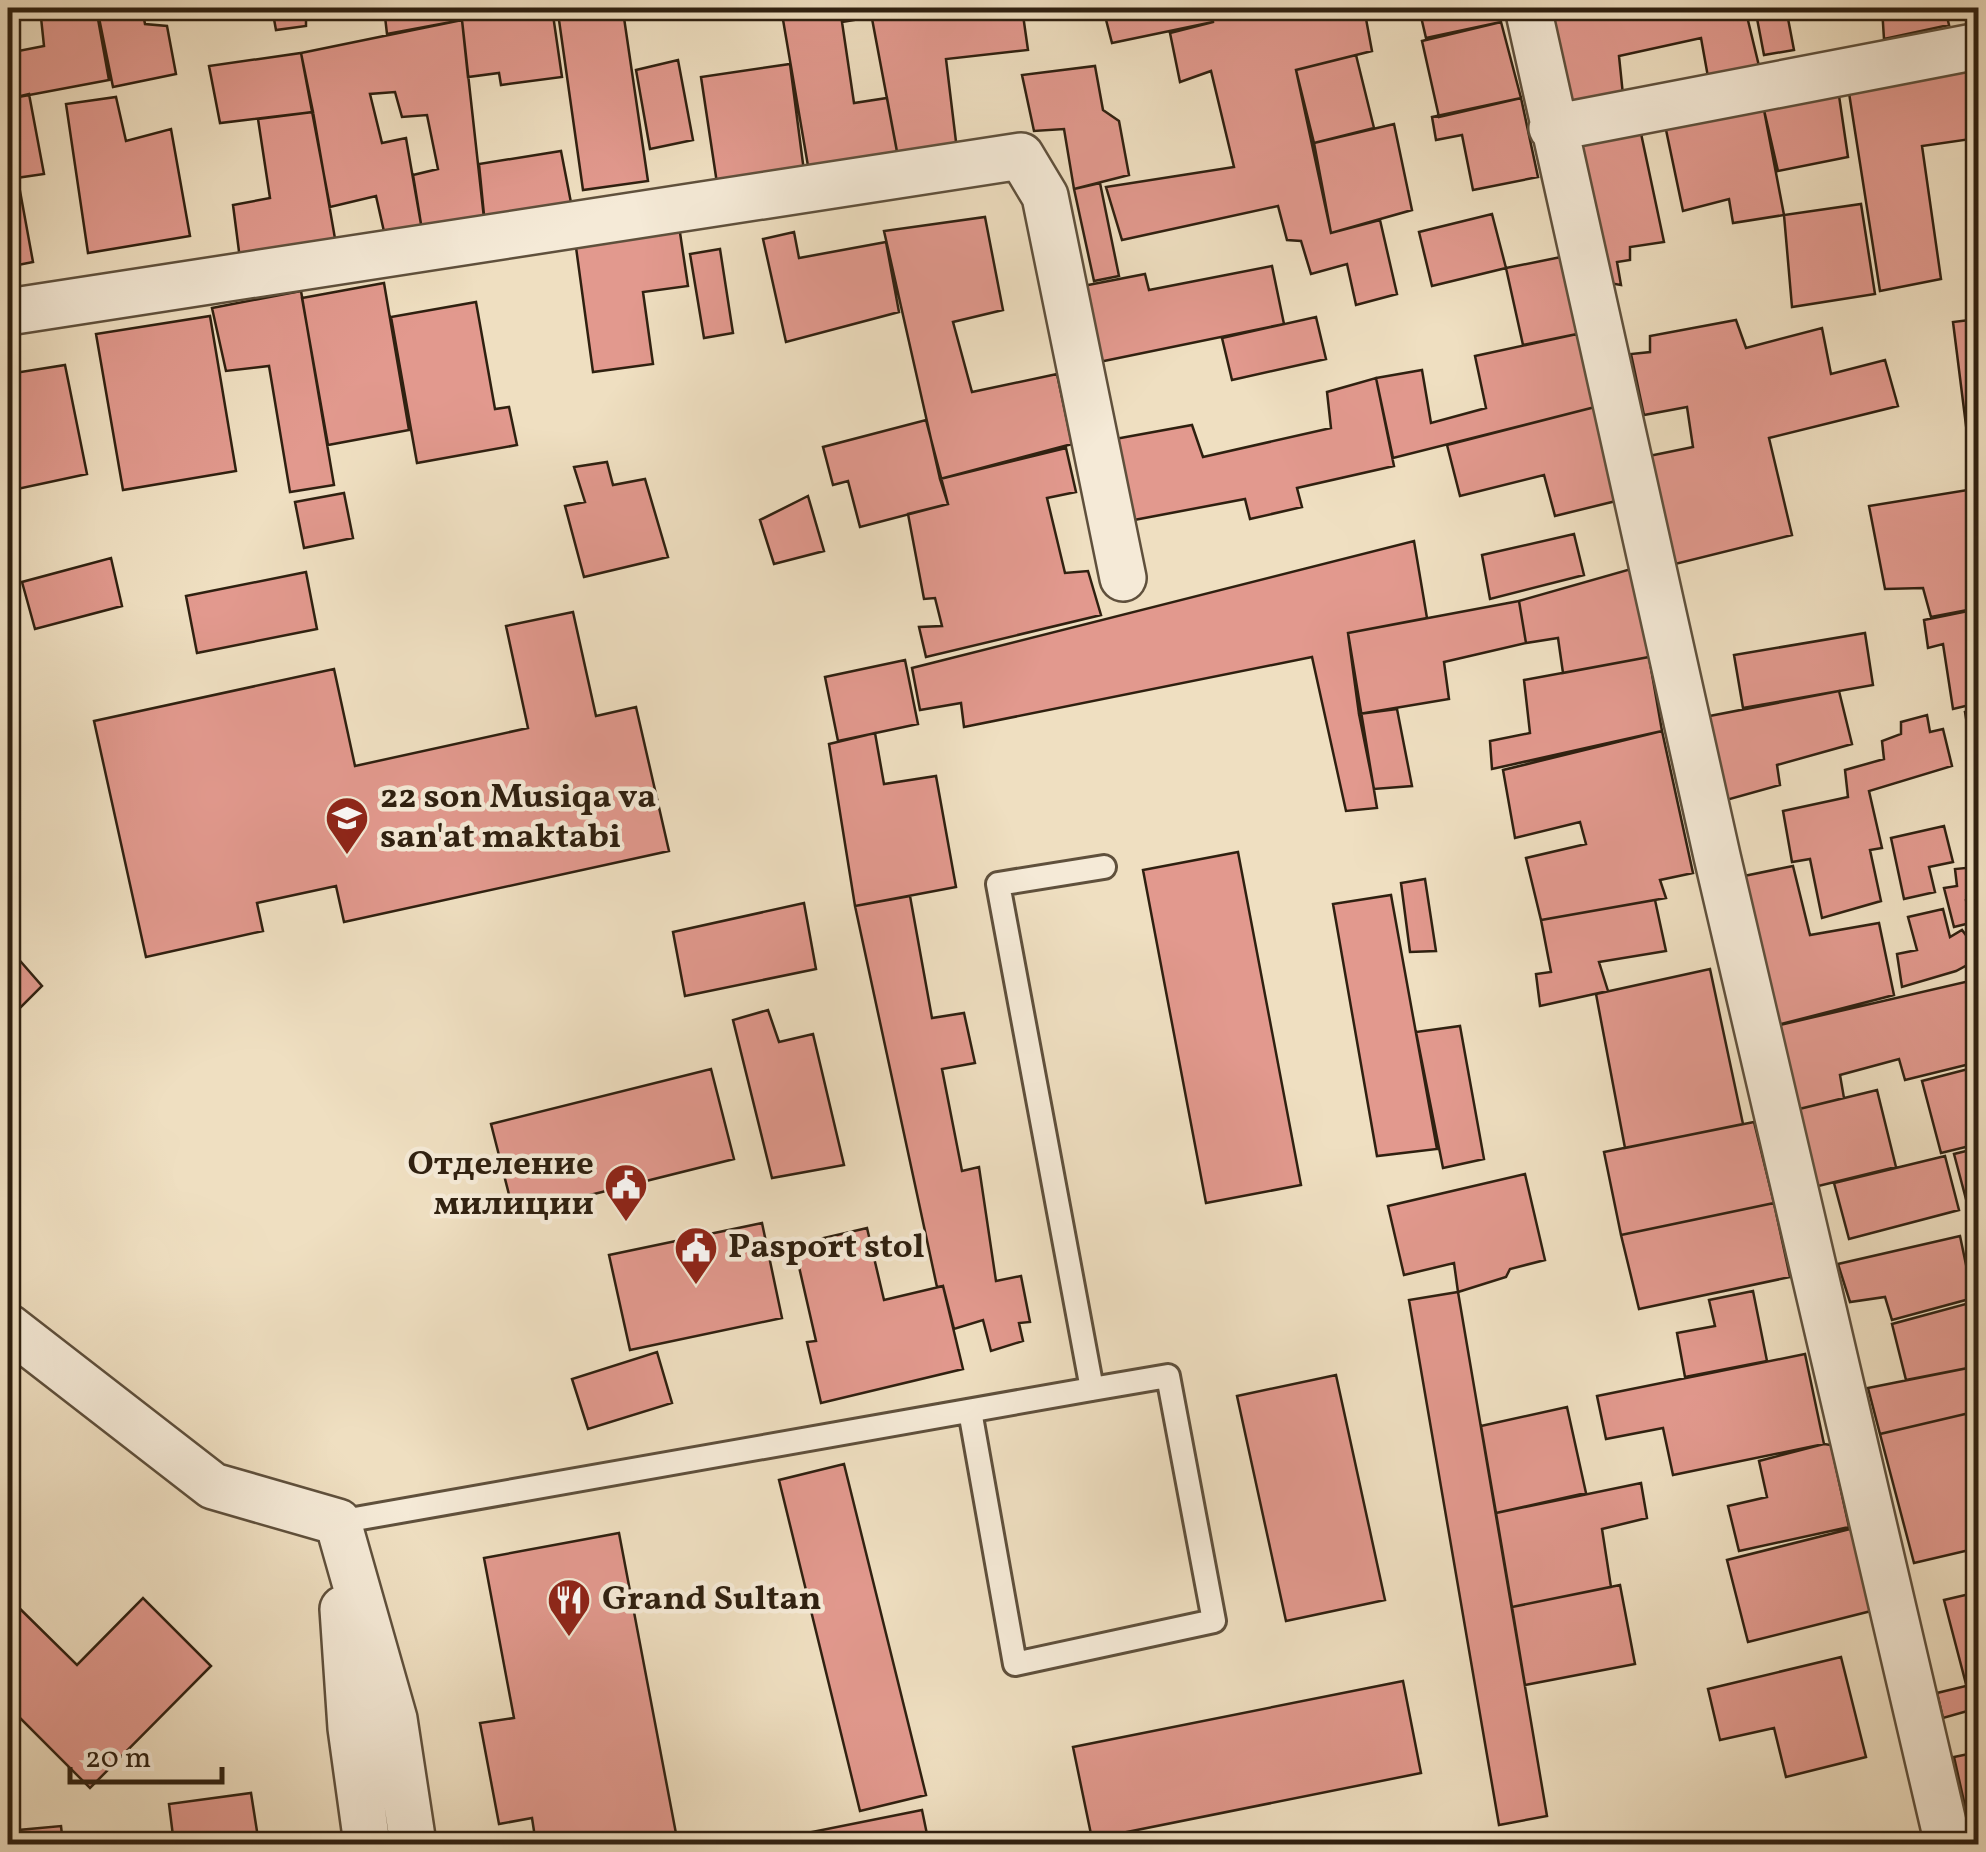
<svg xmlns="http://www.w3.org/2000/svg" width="1986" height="1852" font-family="Vollkorn,serif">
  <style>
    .building { fill: #e2998e; stroke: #2f2010; stroke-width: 2.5; fill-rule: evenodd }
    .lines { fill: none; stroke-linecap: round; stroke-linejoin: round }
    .service-casing { stroke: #5f503c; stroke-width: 28 }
    .minor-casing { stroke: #5f503c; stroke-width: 50 }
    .service { stroke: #f5ead7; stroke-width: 22 }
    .minor { stroke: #f5ead7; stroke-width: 45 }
    .labels { text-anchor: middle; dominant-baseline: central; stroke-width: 9; stroke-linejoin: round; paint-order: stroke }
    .poi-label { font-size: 35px; font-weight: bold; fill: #2f2010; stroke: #f5ead7; text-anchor: start }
  </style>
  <rect width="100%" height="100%" fill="#efdfc1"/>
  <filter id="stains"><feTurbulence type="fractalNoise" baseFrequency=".002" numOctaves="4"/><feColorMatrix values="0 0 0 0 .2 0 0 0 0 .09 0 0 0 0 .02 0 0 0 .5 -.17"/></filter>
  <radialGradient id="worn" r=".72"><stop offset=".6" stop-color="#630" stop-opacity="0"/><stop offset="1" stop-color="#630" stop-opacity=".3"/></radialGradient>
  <!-- building -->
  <path class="building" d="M40 8H96L109 80 8 99V53L44 46Z
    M97 8H142L145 24 167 26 176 74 113 87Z
    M170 8H212L213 14 172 17Z
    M272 8H329L330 16 306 18V26L276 30Z
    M384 8H460L462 20 387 34Z
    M528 8H552L562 77 501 85 499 73 468 77 462 20Z
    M781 8H870L872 17 842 22 854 103 887 98 898 157 808 166Z
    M870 8H1022L1028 50 946 59 957 150 898 157Z
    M1022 8H1078L1023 16Z
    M1103 8H1212L1213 22 1112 43Z
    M1212 8H1364L1372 51 1296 70 1331 233 1380 220 1397 294 1356 305 1347 264 1311 274 1301 241 1287 240 1278 206 1122 240 1106 187 1234 167 1211 71 1180 82 1170 33 1213 22Z
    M1419 8H1498L1501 22 1426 38Z
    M1551 8H1745L1759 66 1708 77 1701 38 1619 56 1623 95 1570 103Z
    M1755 8H1786L1794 50 1764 55Z
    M1795 8H1846L1799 15Z
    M1882 8H1945L1949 25 1884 39Z
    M623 11 648 181 583 190 559 20Z
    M462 20 484 218 385 236 376 196 330 207 301 53ZM395 92 402 117 427 115 438 169 413 175 422 230 406 138 382 143 370 94Z
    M1501 22 1521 98 1439 117 1422 41Z
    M301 53 313 112 220 123 209 66Z
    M1356 55 1374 128 1314 143 1296 70Z
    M678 60 693 140 650 149 636 70Z
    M1978 62V138L1922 146 1941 279 1880 291 1849 93Z
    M790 64 805 179 718 190 701 77Z
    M1095 66 1103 110 1119 121 1129 175 1074 189 1064 129 1034 131 1022 75Z
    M1837 82 1848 157 1778 171 1761 97Z
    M29 94 44 174 16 178 8 141V99Z
    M116 97 126 141 171 129 190 236 88 253 66 104Z
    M1521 98 1538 177 1473 190 1462 135 1436 140 1432 117Z
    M1764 110 1784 215 1733 223 1729 199 1683 211 1665 125Z
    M313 112 337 250 241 267 233 205 270 198 258 119Z
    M1394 124 1412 210 1331 233 1314 143Z
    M1639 124 1664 242 1630 247V260L1617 262 1621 285 1590 280 1579 137Z
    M561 151 573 213 485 225 479 164Z
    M1100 183 1119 276 1094 281 1074 189Z
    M20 191 33 262 8 267V193Z
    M1861 204 1875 294 1792 307 1784 215Z
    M1492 214 1506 268 1432 286 1419 232Z
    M985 217 1003 310 953 322 972 392 1057 374 1072 444 940 479 884 231Z
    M679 226 688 286 643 292 653 364 593 372 575 240Z
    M794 232 799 258 886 242 899 312 786 342 763 239Z
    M720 249 733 333 704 338 690 254Z
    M1561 257 1577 334 1523 345 1506 268Z
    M1272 266 1284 324 1099 362 1083 286 1145 274 1149 290Z
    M384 283 409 430 328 445 302 298Z
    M301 291 334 485 290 492 269 366 226 371 212 308Z
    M476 302 495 409 509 407 517 445 417 463 391 317Z
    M210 316 236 471 123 490 96 334Z
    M1316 317 1326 359 1232 380 1222 338Z
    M1978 319V608L1931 617 1923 588 1885 589 1869 506 1974 489 1953 322Z
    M1736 320 1746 348 1822 328 1831 374 1885 360 1898 406 1769 438 1792 535 1663 567 1644 457 1693 447 1687 407 1644 415 1631 354 1650 352V336Z
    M1577 334 1595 407 1393 458 1376 378 1422 370 1431 423 1486 408 1475 356Z
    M65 365 87 474 8 491V374Z
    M1376 378 1394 466 1297 488 1302 507 1250 519 1245 499 1134 520 1115 439 1192 425 1203 457 1331 428 1327 392Z
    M1595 407 1620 500 1555 516 1544 475 1460 496 1447 445Z
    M926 420 948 504 860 527 848 481 833 485 823 447Z
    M1066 448 1076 492 1047 498 1065 573 1088 571 1101 615 926 657 919 627 942 626 935 598 924 599 908 514 948 504 940 479Z
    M607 462 613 485 645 479 668 557 584 577 565 506 585 502 574 467Z
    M344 493 353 538 304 548 295 502Z
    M808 496 824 551 774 564 760 520Z
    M1574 534 1584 575 1490 599 1482 555Z
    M1414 541 1427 618 1348 633 1377 808 1346 811 1312 657 964 727 961 703 920 710 912 668Z
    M111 558 122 606 35 629 22 582Z
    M1631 569 1649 657 1563 673 1558 638 1526 643 1519 601Z
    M306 572 317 629 197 653 186 596Z
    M1519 601 1526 643 1444 662 1449 699 1359 714 1348 633Z
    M1978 609V703L1953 709 1943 644 1928 648 1924 620Z
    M573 612 596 716 636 707 669 851 344 922 336 886 257 903 263 931 146 957 94 721 334 669 355 766 528 728 506 626Z
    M1865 633 1873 685 1743 708 1734 655Z
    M1649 657 1662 731 1492 769 1490 741 1530 733 1524 680Z
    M905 660 918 724 838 741 825 677Z
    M1839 691 1852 744 1777 765 1780 785 1712 804 1694 719Z
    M1397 709 1412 786 1374 789 1359 714Z
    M1978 709V791L1965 712Z
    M1927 715 1930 732 1943 729 1952 766 1869 791 1882 848 1870 850 1881 901 1822 918 1810 859 1792 862 1783 811 1848 797 1845 770 1884 759 1882 741 1901 734V722Z
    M1662 731 1693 873 1660 880 1666 898 1541 920 1526 858 1586 844 1580 822 1515 838 1503 770Z
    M875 733 884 784 936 776 956 887 855 906 829 744Z
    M1944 826 1953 862 1929 867 1935 892 1904 899 1891 838Z
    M1238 852 1301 1185 1206 1203 1143 870Z
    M1793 866 1810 935 1879 923 1894 995 1758 1030 1739 877Z
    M1975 867 1978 896 1966 900 1970 923 1954 927 1944 888 1957 886 1955 869Z
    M1425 879 1436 951 1410 952 1401 883Z
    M1391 895 1437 1149 1377 1156 1333 904Z
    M910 896 932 1018 964 1013 975 1063 942 1069 962 1171 979 1167 996 1281 1021 1276 1030 1322 1019 1323 1023 1341 991 1351 983 1320 954 1329 943 1286 937 1287 855 906Z
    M1655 900 1666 951 1599 962 1608 991 1540 1006 1536 974 1551 972 1541 920Z
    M804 903 816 969 685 996 673 932Z
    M1943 909 1950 937 1962 930 1978 951 1969 964 1956 971 1902 987 1897 954 1917 950 1908 917Z
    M8 947 42 986 17 1011 8 1001Z
    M1710 969 1743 1124 1625 1148 1596 994Z
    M1978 979V1062L1905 1080 1899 1059 1840 1075 1844 1098 1787 1112 1758 1030Z
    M768 1010 779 1042 813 1034 844 1165 772 1178 733 1020Z
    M1460 1026 1484 1159 1443 1168 1416 1032Z
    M1972 1068 1978 1094V1144L1941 1153 1922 1081Z
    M711 1069 734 1159 514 1214 491 1124Z
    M1877 1090 1896 1167 1806 1189 1787 1112Z
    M1754 1122 1774 1203 1621 1235 1604 1152Z
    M1978 1148V1233H1975L1954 1154Z
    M1945 1156 1959 1210 1849 1239 1834 1183Z
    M1525 1174 1545 1260 1510 1269 1506 1277 1458 1292 1454 1263 1404 1275 1388 1206Z
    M1774 1203 1790 1277 1639 1309 1621 1235Z
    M762 1223 782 1318 630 1350 609 1255Z
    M867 1228 884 1300 943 1286 963 1369 821 1403 807 1342 816 1341 794 1245Z
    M1960 1236 1973 1298 1892 1320 1885 1297 1850 1302 1838 1264Z
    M1753 1291 1767 1361 1685 1377 1677 1333 1715 1326 1709 1300Z
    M1458 1292 1547 1816 1499 1825 1409 1300Z
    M1973 1302 1978 1366 1906 1380 1892 1324Z
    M657 1352 672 1403 588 1429 572 1379Z
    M1805 1354 1824 1444 1673 1475 1663 1428 1606 1439 1597 1396Z
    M1978 1366V1411L1880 1434 1868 1388Z
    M1336 1375 1385 1600 1286 1621 1237 1396Z
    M1567 1407 1586 1493 1496 1513 1481 1426Z
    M1978 1411V1548L1914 1563 1880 1434Z
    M1824 1444 1831 1445 1849 1527 1739 1551 1728 1506 1767 1497 1759 1461Z
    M844 1464 926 1795 860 1811 779 1480Z
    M1641 1483 1647 1518 1602 1529 1611 1587 1512 1607 1496 1513Z
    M1854 1528 1875 1610 1748 1642 1727 1560Z
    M619 1533 678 1844H536L532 1818 499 1824 480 1723 514 1718 484 1558Z
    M1620 1585 1635 1664 1525 1685 1512 1607Z
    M1978 1592V1681L1966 1684 1944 1600Z
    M8 1597 77 1665 143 1598 211 1666 90 1788 8 1706Z
    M1841 1657 1866 1757 1786 1777 1774 1728 1720 1740 1708 1689Z
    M1403 1681 1421 1773 1092 1839 1073 1747Z
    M1978 1683V1708L1943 1718 1937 1693Z
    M1978 1752V1813L1967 1815 1954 1757Z
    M251 1793 259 1844H174L169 1804Z
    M922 1810 929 1844H752Z
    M61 1826 63 1844H8V1831Z"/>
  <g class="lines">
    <!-- service casing -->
    <g class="service-casing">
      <path id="service" d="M1092 1389 998 884 1104 867
        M338 1522 1092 1389 1168 1376 1214 1621 1015 1664 970 1411"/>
    </g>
    <!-- minor casing -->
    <g class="minor-casing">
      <path id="minor" d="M1528 8 1717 856 1948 1844
        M1552 128 1978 46
        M8 312 1021 156 1045 196 1123 578
        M8 1327 213 1486 338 1522
        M338 1522 394 1719 413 1844
        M343 1609 351 1728 367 1844"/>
    </g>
    <!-- service -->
    <use href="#service" class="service"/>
    <!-- minor -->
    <use href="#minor" class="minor"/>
  </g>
  <!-- icons -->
  <defs>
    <g id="university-pin" transform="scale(2.25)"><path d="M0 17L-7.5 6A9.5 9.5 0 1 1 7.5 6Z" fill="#8f2418" stroke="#f5ead7"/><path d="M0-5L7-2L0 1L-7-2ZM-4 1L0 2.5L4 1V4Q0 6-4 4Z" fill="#fff"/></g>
    <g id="civic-pin" transform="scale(2.25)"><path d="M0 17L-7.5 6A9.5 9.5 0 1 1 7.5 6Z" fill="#8f2418" stroke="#f5ead7"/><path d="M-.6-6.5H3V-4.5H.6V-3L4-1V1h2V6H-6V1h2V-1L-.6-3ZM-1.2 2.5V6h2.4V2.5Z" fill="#fff"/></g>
    <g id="restaurant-pin" transform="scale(2.25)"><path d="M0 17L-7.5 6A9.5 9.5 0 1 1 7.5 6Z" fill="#8f2418" stroke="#f5ead7"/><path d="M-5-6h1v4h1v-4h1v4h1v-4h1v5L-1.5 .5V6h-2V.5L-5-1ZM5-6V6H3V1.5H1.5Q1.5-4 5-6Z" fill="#fff"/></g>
  </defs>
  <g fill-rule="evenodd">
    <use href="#university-pin" x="347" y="818"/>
    <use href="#civic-pin" x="626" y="1185"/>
    <use href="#civic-pin" x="696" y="1248"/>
    <use href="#restaurant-pin" x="569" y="1600"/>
  </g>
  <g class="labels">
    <!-- poi labels -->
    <g class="poi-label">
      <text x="380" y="798">22 son Musiqa va<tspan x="380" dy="40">san'at maktabi</tspan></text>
      <text x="594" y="1165" text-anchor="end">Отделение<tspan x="594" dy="40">милиции</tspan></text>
      <text x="728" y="1248">Pasport stol</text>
      <text x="602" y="1600">Grand Sultan</text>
    </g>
  </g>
  <!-- margin -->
  <rect width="1986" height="1852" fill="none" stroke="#efdfc1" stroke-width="40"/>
  <rect x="10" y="10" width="1966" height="1832" fill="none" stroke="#2f2010" stroke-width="5"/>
  <rect x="20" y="20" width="1946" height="1812" fill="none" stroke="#2f2010" stroke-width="2.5"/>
  <!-- scale -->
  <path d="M70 1767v15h152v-15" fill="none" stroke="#2f2010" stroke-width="5"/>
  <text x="85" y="1767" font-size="30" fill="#2f2010" stroke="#f5ead7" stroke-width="8" paint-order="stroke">20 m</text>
  <rect width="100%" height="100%" filter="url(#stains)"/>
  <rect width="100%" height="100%" fill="url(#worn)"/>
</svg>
